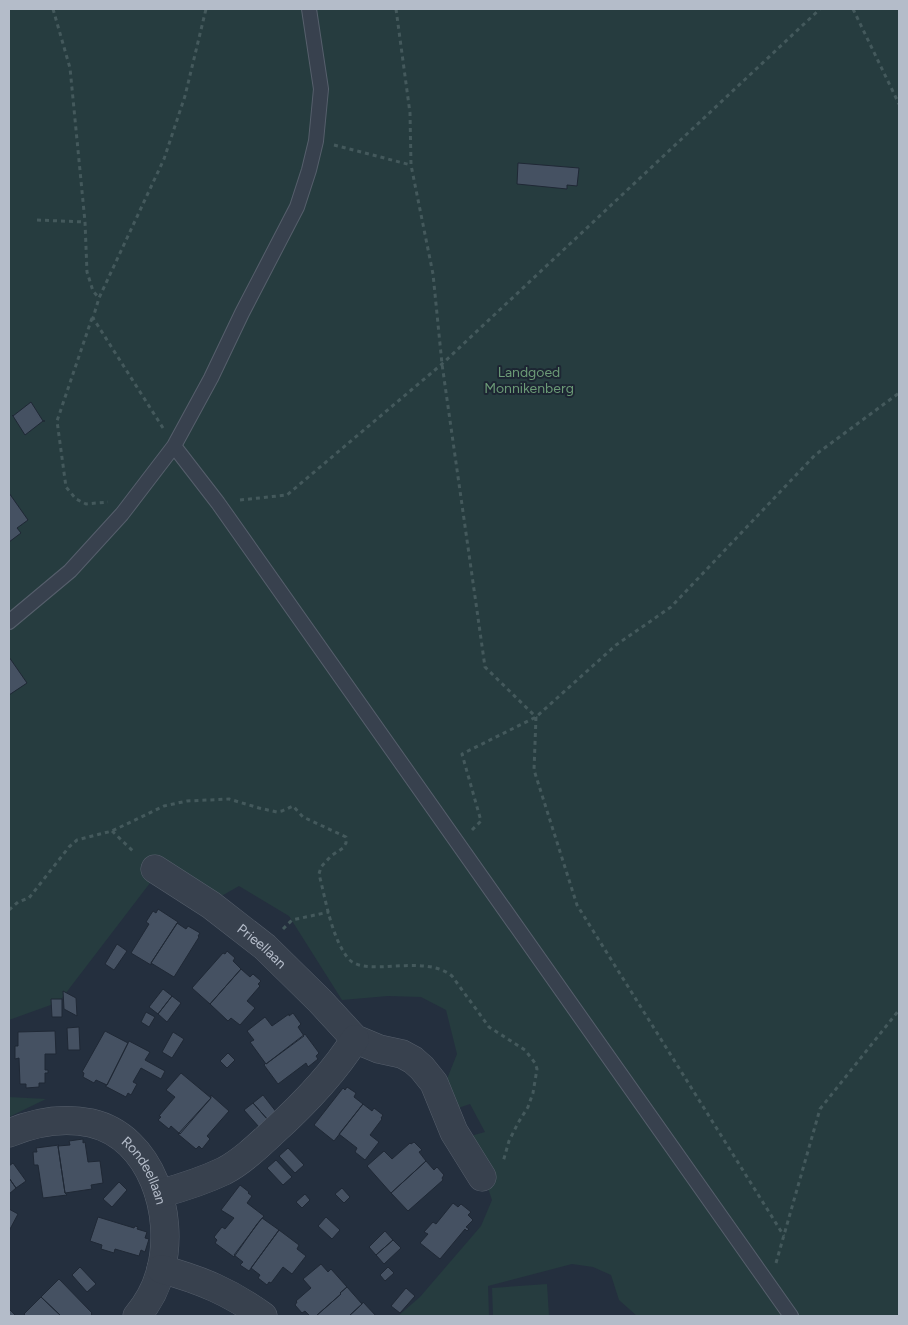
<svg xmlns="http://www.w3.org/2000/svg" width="908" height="1325" font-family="Figtree,sans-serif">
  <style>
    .green { fill: #263c3f }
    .building { fill: #455162; stroke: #1f2835 }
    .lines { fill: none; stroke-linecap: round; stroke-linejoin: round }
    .service-casing { stroke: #565f6c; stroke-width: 16 }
    .minor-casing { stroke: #565f6c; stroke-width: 29 }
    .path { stroke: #44595c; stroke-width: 3; stroke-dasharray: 4 4; stroke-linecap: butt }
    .service { stroke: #38414e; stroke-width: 14 }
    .minor { stroke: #38414e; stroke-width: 28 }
    .labels { text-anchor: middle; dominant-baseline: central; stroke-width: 4; stroke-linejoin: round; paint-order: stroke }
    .park-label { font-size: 14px; fill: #6b9a76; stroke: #1d2633 }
    .street-label { font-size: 14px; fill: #b4bcc9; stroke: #1d2633 }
  </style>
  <rect width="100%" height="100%" fill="#242f3e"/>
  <!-- green -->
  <path class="green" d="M9 9H899V1316H637L619 1300 611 1275 593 1267 572 1264 488 1286 489 1316H398L420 1297 481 1226 492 1200 485 1179 467 1137 485 1132 470 1104 455 1109 447 1079 457 1054 446 1010 421 997 388 996 342 1000 289 916 239 886 218 898 166 862 59 1002 9 1020Z
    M9 1097 46 1099 9 1117Z
    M547 1284 549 1316H493L492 1288Z"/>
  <!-- building -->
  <path class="building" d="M518 163 579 168 577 186 567 185V189L517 184Z
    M31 402 43 421H45H43L25 435 13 416 12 415 13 416Z
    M9 493 28 520 17 528 21 533 9 542Z
    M9 657 27 683 9 695Z
    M158 909 178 922 151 963V965L131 953 149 924 146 922 153 911 156 913Z
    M177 923 186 929 188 926 200 933 198 936 199 937 174 977 151 963Z
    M117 944 127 951 114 970 105 964Z
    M227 951 235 958 233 961 241 969 210 1004 192 988 223 953 225 954Z
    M241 969 250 977 253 974 261 981 258 984 260 986 247 1001 255 1008 240 1025 231 1018 228 1021 210 1004Z
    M163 989 172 996 158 1014 149 1007Z
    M63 991 76 998 77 1016 64 1009Z
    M172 996 181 1003 167 1022 158 1014Z
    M51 999H62V1017H52Z
    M146 1012 155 1017 149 1027 141 1022Z
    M293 1013 301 1024 298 1027 304 1036 266 1064 250 1042 254 1040 247 1031 265 1017 272 1026 289 1014V1016Z
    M79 1027 80 1050H68L67 1028Z
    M55 1031 56 1054H45V1070H48V1073H45V1083H39V1087L26 1088V1084H20L19 1058 15 1059V1046H18V1032Z
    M105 1031 128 1043 107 1085 96 1080 94 1083 83 1077 84 1073 82 1072Z
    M173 1032 184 1039 172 1058 162 1052Z
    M305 1034 319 1053 316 1056 318 1059 308 1067 306 1063 278 1084 264 1065 266 1063V1064Z
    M129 1041 150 1052 145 1060 165 1071 161 1079 141 1068 133 1082 137 1084 131 1095 128 1093 126 1097 105 1086 107 1085Z
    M228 1053 235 1060 227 1068 220 1061Z
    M181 1073 211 1098 180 1134 171 1126 169 1129 158 1120 161 1117 159 1116 175 1097 166 1090Z
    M347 1087 356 1093 354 1097 363 1104 334 1141 314 1125 343 1088 345 1090Z
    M211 1095 229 1111 207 1136 210 1139 202 1149 199 1146 196 1149 178 1134 211 1098Z
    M263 1095 277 1113 268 1120 253 1103Z
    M253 1103 268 1120 259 1127 244 1110Z
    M363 1104 372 1111 374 1108 383 1115 381 1118 382 1119 370 1135 379 1142 365 1160 355 1152 357 1148 339 1134Z
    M83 1139V1143L85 1142 88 1162 100 1161 103 1183 91 1185 92 1189 65 1193 58 1146 70 1145 69 1141Z
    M414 1142 422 1150 419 1152 426 1161 391 1193 367 1166 384 1151 392 1159 410 1143 411 1144Z
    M59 1145 58 1146 65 1193 67 1195 43 1198 38 1165H34L33 1152H37L36 1148Z
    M288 1148 304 1165 295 1173 279 1156Z
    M276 1160 292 1177 283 1185 267 1168Z
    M426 1161 434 1170 437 1167 444 1175 442 1178 443 1180 408 1211 391 1193Z
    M13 1163 26 1181 16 1188 9 1178V1166Z
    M9 1178 16 1188 9 1194Z
    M119 1182 127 1190 112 1207 103 1199Z
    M240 1185 249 1192 248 1193 252 1196 247 1203 264 1216 257 1224 234 1257 215 1243 217 1240 214 1237 222 1227 225 1229 234 1218 221 1210Z
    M342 1188 350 1197 344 1203 335 1194Z
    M305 1194 310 1200 302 1208 296 1202Z
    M453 1203 458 1207 461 1204 471 1212 468 1215 473 1220 466 1227 469 1229 467 1231 465 1229 440 1259 420 1243 428 1234 424 1232 433 1222 436 1224Z
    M9 1209 18 1214 9 1231Z
    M98 1217 134 1228 135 1226 138 1227 137 1229 147 1232 145 1238 149 1239 145 1252 141 1250 139 1256 115 1249 114 1253 101 1249 102 1245 90 1241Z
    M326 1217 340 1230 332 1239 318 1226Z
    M262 1218 279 1230 249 1271 240 1265 243 1262 234 1255Z
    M279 1230 299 1245 297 1249 306 1256 292 1274 283 1267 271 1283 269 1282 267 1285 258 1278 260 1275 251 1268Z
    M385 1231 393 1240 376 1255 369 1247Z
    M393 1240 401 1248 384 1264 376 1255Z
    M321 1264 328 1272 331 1269 347 1287 340 1293 341 1294 316 1316H310L305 1311 302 1313 295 1305 297 1302 296 1301 311 1288 303 1279Z
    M80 1267 96 1284 87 1292 72 1275Z
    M388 1267 394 1273 385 1281 380 1275Z
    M59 1279 92 1313 91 1314 93 1316H61L41 1297Z
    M347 1287 362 1304 349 1316H316L341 1294 340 1293Z
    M406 1288 415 1296 400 1313 391 1306Z
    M41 1297 61 1316H26L24 1314Z
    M363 1302 376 1316H349L362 1304Z
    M9 1309 16 1316H9Z"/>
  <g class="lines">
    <!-- service casing -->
    <g class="service-casing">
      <path id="service" d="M174 446 218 503 791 1316
        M9 622 70 571 122 514 174 446 211 378 242 313 297 207 309 170 316 141 321 89 309 9"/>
    </g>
    <!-- minor casing -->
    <g class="minor-casing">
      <g id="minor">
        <path id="s1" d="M155 869 211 905 265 947 320 1001 355 1039 379 1049 402 1054 413 1060 422 1068 434 1083 454 1132 482 1177"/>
        <path id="s2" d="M9 1133C35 1122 63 1117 91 1123 152 1137 175 1215 161 1269 157 1286 148 1303 137 1316"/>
        <path d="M159 1194C181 1188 203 1181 224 1171 241 1162 257 1147 272 1133 303 1105 333 1074 355 1039"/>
        <path d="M161 1269C201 1280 230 1292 263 1316"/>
      </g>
    </g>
    <!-- path -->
    <path class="path" d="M53 9 70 68 85 222 87 272 93 291 99 298
      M396 9 410 113 411 165 433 274 442 364 485 667 536 717 534 770 577 905 784 1236
      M853 9 899 104
      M334 145 411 165
      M37 220 85 222
      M92 318 57 421 66 487 76 499 86 504 108 502
      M163 428 93 318 99 298 164 159 185 96 206 9
      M240 500 287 495 442 364 820 9
      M472 830 481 821 462 754 536 717 616 645 671 607 815 455 899 393
      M112 831 135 853
      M9 910 18 902 29 898 69 847 77 840 112 831 164 806 187 801 229 799 259 808 277 812 282 811 293 806 303 817 346 837V843L343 848 331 856 321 867 319 874C326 901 331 935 347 957 363 980 423 952 452 976L489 1027 525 1050 535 1063 537 1069 533 1093 528 1107 518 1123 509 1141 503 1162
      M283 929 292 920 329 912
      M776 1263 820 1109 899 1010"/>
    <!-- service -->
    <use href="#service" class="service"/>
    <!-- minor -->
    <use href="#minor" class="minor"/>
  </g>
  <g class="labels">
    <!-- park labels -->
    <g class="park-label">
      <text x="529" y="372">Landgoed<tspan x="529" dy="16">Monnikenberg</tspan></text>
    </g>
    <!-- street labels -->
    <g class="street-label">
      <text stroke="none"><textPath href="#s1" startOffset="132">Prieellaan</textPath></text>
      <text stroke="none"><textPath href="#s2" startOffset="159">Rondeellaan</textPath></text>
    </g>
  </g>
  <!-- border -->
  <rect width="908" height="1325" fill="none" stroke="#b4bcc9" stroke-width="20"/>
</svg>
